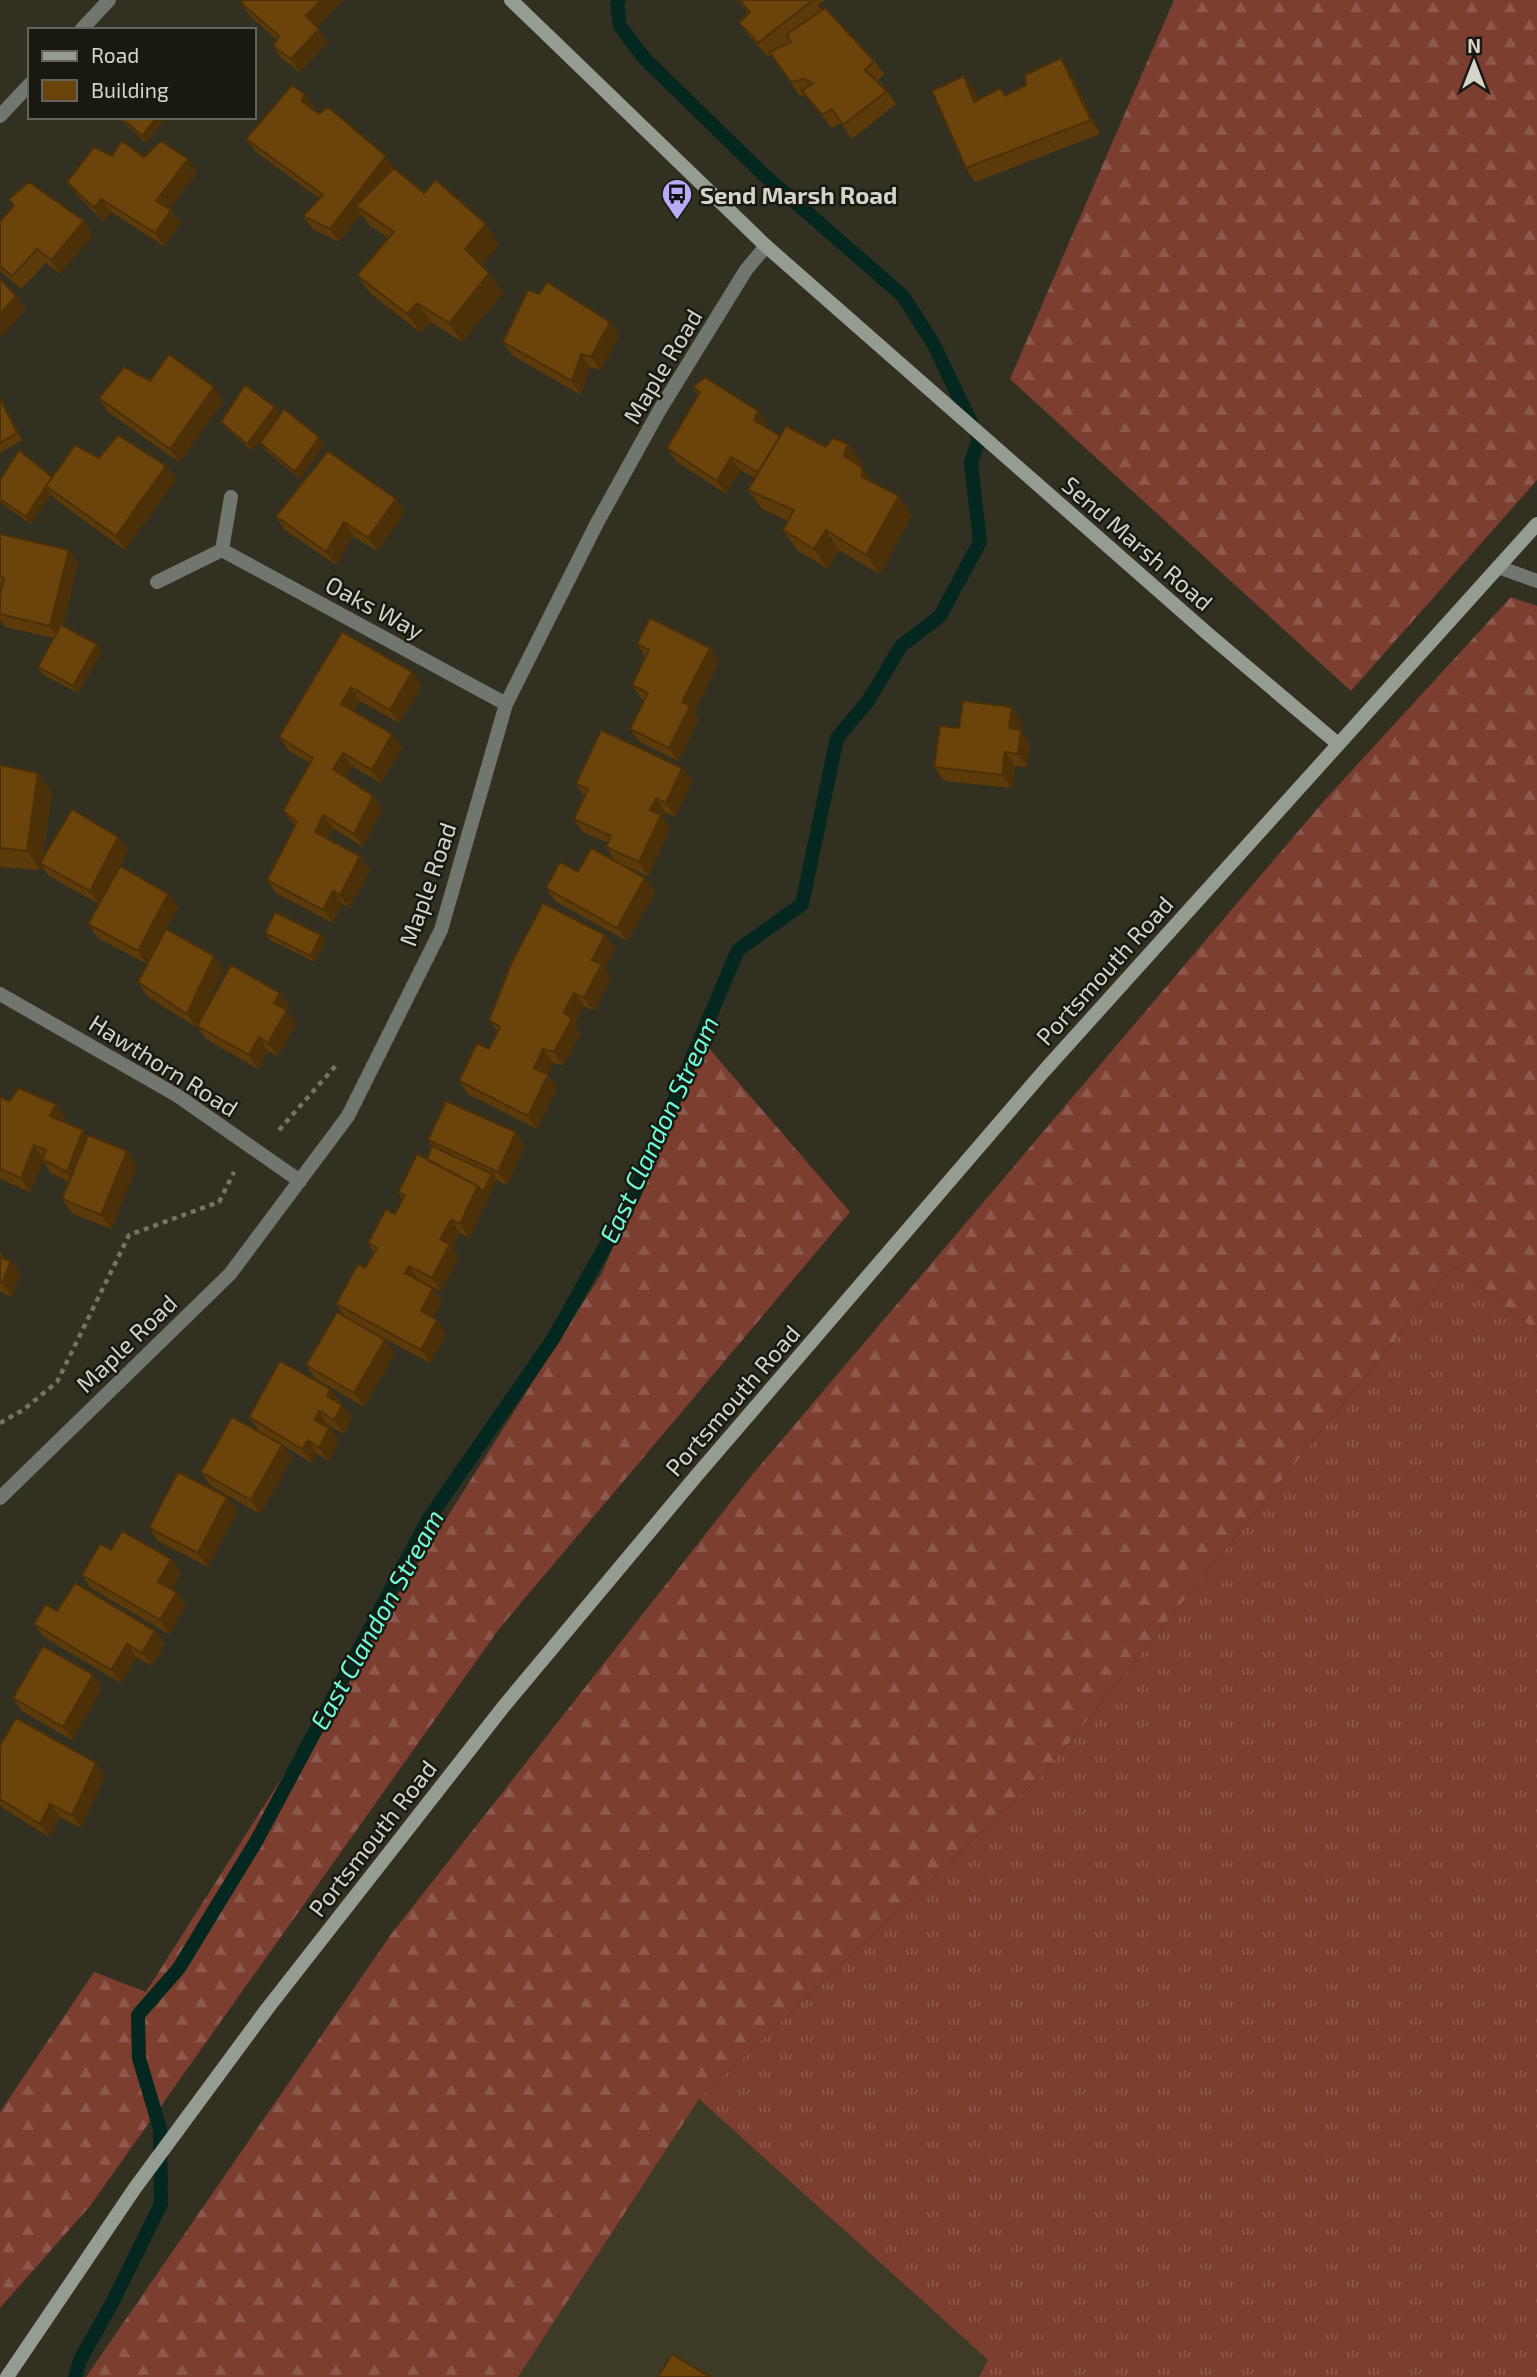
<svg xmlns="http://www.w3.org/2000/svg" width="1537" height="2377" font-family="'Exo 2',sans-serif">
  <style>
    .built { fill: #3d3b25 }
    .grass { fill: url(#grass-tufts) }
    .forest { fill: url(#forest-firs) }
    .lines { fill: none; stroke-linecap: round; stroke-linejoin: round }
    .stream { stroke: #04271f; stroke-width: 14 }
    .path { stroke: #747365; stroke-width: 4.5; stroke-dasharray: 5 5; stroke-linecap: butt }
    .minor { stroke: #71766f; stroke-width: 14 }
    .secondary { stroke: #959d93; stroke-width: 14 }
    .wall { fill: #5c3a09 }
    .shaded-wall { fill: #4b3008 }
    .building { fill: #6b440b; stroke: #4b3008; stroke-width: 2 }
    .labels { text-anchor: middle; dominant-baseline: central; stroke-width: 5; stroke-linejoin: round; paint-order: stroke }
    .poi-label { font-size: 24px; font-weight: bold; fill: #d4d4ca; stroke: #191912; text-anchor: start }
    .street-label { font-size: 24px; fill: #d4d4ca; stroke: #191912 }
    .water-label { font-size: 26px; font-style: italic; fill: #6afeda; stroke: #191912 }
  </style>
  <defs>
    <pattern id="grass-tufts" width="24" height="20" patternUnits="userSpaceOnUse" patternTransform="scale(1.75)"><rect width="24" height="20" fill="#7b3e2f"/><path d="M3 7l-1-3M5 7V3M7 7l1-3M15 17l-1-3M17 17v-4M19 17l1-3" fill="none" stroke="#8d594c"/></pattern>
    <pattern id="forest-firs" width="22" height="20" patternUnits="userSpaceOnUse" patternTransform="scale(1.75)"><rect width="22" height="20" fill="#7b3e2f"/><path d="M5 1l3.5 6h-7zM16 11l3.5 6h-7z" fill="#8d594c"/></pattern>
  </defs>
  <rect width="100%" height="100%" fill="#323121"/>
  <!-- built -->
  <path class="built" d="M699 2099 988 2360 979 2377H518Z"/>
  <!-- grass -->
  <path class="grass" d="M1455 1266 1537 1332V2377H979L988 2360 699 2099 1045 1772Z"/>
  <!-- forest -->
  <path class="forest" d="M1174 0H1537V480L1351 691 1010 379Z
    M1511 597 1537 606V1332L1455 1266 1045 1772 699 2099 518 2377H86L392 1933 752 1475 1323 802Z
    M701 1039 850 1212 499 1629 90 2206 0 2308V2112L94 1972 146 1992 602 1273Z"/>
  <g class="lines">
    <!-- stream -->
    <path class="stream" d="M75 2377 80 2360 111 2305 161 2204 160 2129 139 2058 138 2015 179 1968 257 1840 429 1518 553 1339 633 1197 738 950 802 904 837 738 868 701 901 646 940 616 980 542 971 462 979 439 934 345 903 296 763 174 644 58 620 26 617 5 619 0"/>
    <!-- path -->
    <path class="path" d="M279 1130 338 1063
      M0 1423 23 1410 57 1382 129 1235 219 1202 234 1172"/>
    <!-- minor -->
    <path class="minor" d="M81 30 109 0
      M0 116 30 84
      M222 550 506 704
      M1498 567 1537 581
      M157 582 222 550 231 497
      M0 994 178 1096 300 1181
      M0 1498 230 1274 348 1116 441 930 506 704 597 523 659 411 746 270 766 246"/>
    <!-- secondary -->
    <path class="secondary" d="M511 0 766 246 1208 634 1338 744
      M7 2377 135 2188 267 2009 504 1706 697 1475 1044 1071 1537 524"/>
  </g>
  <!-- wall -->
  <path class="wall" d="M243 0H343L317 27 328 42 300 72 282 59 273 46 277 40 250 16 241 3Z
    M737 0H825L818 5 822 10 874 61 884 74 877 81 887 91 896 104 852 139 841 123 832 128 805 95 800 96 771 54 768 57 749 36 739 23 749 14Z
    M1070 72 1100 134 975 182 966 168 974 89 978 100 1005 96Z
    M304 94 314 107 313 110 395 169 424 193 499 244 481 265 489 273 503 293 462 342 431 322 421 333 371 294 357 275 389 238 370 226 361 214 339 242 313 229 303 216 320 199 256 152 246 139Z
    M118 117H167L146 143Z
    M112 156 144 157 197 173 169 209 181 223 164 246 111 212 103 221 77 195 67 182Z
    M0 221 93 235 60 274 46 263 21 289 0 271Z
    M610 322 620 335 600 370 590 367 581 395 512 355 503 342Z
    M150 381 224 401 179 462 108 412 99 398Z
    M693 387 758 411 768 425 766 428 780 436 826 447 848 444 862 464 861 466 873 482 912 515 880 574 839 550 828 569 797 550 783 530 788 521 762 509 748 490 755 478 740 470 726 494 676 461 667 448 698 395Z
    M0 398 4 404 22 440 0 453Z
    M275 407 280 413 252 451 226 428 221 422Z
    M319 437 324 444 300 479 265 450 260 443Z
    M99 458 166 466 176 479 125 550 55 499 51 494 31 524 0 502V480L52 477Z
    M396 499 405 512 377 551 353 536 336 565 285 530 276 516Z
    M0 534 69 550 78 563 63 626 97 644 102 651 78 693 42 674 38 667 53 638 5 627 0 620V595L1 589 0 588Z
    M342 632 412 672 422 686 399 723 360 701 354 711 392 734 402 748 381 783 352 766 346 777 373 796 382 809 363 847 333 828 327 839 360 856 370 870 349 908 343 904 333 923 276 893 267 880 295 826 283 811 310 763 289 751 279 737Z
    M637 644 719 662 694 712 699 720 678 761 640 742 630 729 644 700 641 698 632 685 646 657Z
    M1021 720 1020 729 1030 743 1027 767 1015 766 1012 788 944 781 934 767 959 728Z
    M0 765 52 792 42 860 118 837 128 850 100 903 168 894 178 907 147 964 98 938 88 924 99 904 49 876 41 865 40 870 1 867 0 865Z
    M682 768 692 781 675 817 665 812 662 817 670 828 648 876 615 861 606 847 608 843 583 832 574 819 584 796 576 784Z
    M578 872 645 878 655 892 627 941 555 901 546 888Z
    M265 933 321 935 326 941 315 962 270 940Z
    M615 948 604 968 611 978 594 1011 584 1006 575 1024 581 1033 563 1065 553 1063 547 1074 557 1088 537 1129 468 1094 459 1081 489 1049 498 1032 489 1020Z
    M223 969 200 1020 280 993 289 1006 287 1010 296 1024 278 1056 268 1051 258 1069 206 1039 197 1026 196 1027 147 996 138 982Z
    M0 1097 65 1117 63 1122 88 1137 127 1151 137 1165 111 1229 72 1213 62 1199 69 1182 51 1173 43 1161 30 1192 0 1179Z
    M428 1140 525 1146 507 1185 497 1180 469 1238 460 1233 452 1248 459 1257 441 1291 418 1280 442 1302 433 1318 446 1334 430 1363 354 1322 395 1353 364 1407 315 1378 306 1365 345 1316 336 1304 365 1268 374 1253 368 1243 395 1214 403 1199 398 1193 427 1160 432 1146Z
    M0 1252 4 1258 11 1261 20 1274 12 1297 0 1292Z
    M340 1402 339 1403 342 1405 352 1418 344 1434 328 1425 327 1427 329 1428 339 1441 328 1461 317 1453 312 1463 259 1431 249 1417Z
    M282 1445 292 1459 260 1514 210 1485 201 1472Z
    M237 1511 208 1567 158 1541 149 1528Z
    M111 1550 171 1559 181 1573 171 1589 177 1592 186 1605 169 1634 91 1588 82 1575Z
    M57 1611 155 1631 165 1644 152 1666 137 1657 121 1683 44 1637 34 1624Z
    M102 1688 72 1740 22 1711 13 1698Z
    M0 1746 105 1776 81 1828 60 1817 49 1837 3 1808 0 1804Z"/>
  <!-- shaded-wall -->
  <path class="shaded-wall" d="M321 0H343L315 30 306 16Z
    M319 29 328 42 300 72 291 59Z
    M1061 58 1070 72 1100 134 1091 120Z
    M964 76 974 89 983 115 974 102Z
    M304 94 314 107 311 115 302 101Z
    M157 117H167L146 143 142 136Z
    M386 156 395 169 356 206 361 214 339 242 330 229Z
    M188 159 197 173 165 214 156 201Z
    M101 199 111 212 103 221 94 208Z
    M171 210 181 223 164 246 155 233Z
    M84 221 93 235 60 274 51 260Z
    M486 224 499 244 479 269 465 249Z
    M489 273 503 293 462 342 449 323Z
    M16 296 26 309 0 338V314Z
    M417 303 431 322 421 333 407 314Z
    M610 322 620 335 600 370 591 357Z
    M581 354 590 367 581 395 572 381Z
    M214 387 224 401 179 462 170 449Z
    M0 398 4 404 22 440 17 433Z
    M275 407 280 413 252 451 247 444Z
    M758 411 768 425 763 434 754 420Z
    M319 437 324 444 300 479 295 472Z
    M848 444 862 464 858 475 844 456Z
    M731 457 740 470 726 494 717 481Z
    M166 466 176 479 125 550 116 536Z
    M862 467 876 487 862 477Z
    M46 487 51 494 31 524 26 517Z
    M899 496 912 515 880 574 866 555Z
    M396 499 405 512 377 551 368 538Z
    M344 522 353 536 336 565 326 552Z
    M826 530 839 550 828 569 814 549Z
    M69 550 78 563 60 640 50 626Z
    M97 644 102 651 78 693 73 686Z
    M710 648 719 662 694 712 699 720 678 761 669 748 682 702Z
    M412 672 422 686 399 723 390 710Z
    M351 687 360 701 351 717 341 704Z
    M1012 707 1021 720 1018 741 1009 728Z
    M1021 730 1030 743 1027 767 1018 754Z
    M392 734 402 748 381 783 372 770Z
    M1005 752 1015 766 1012 788 1002 775Z
    M343 753 352 766 343 782 333 769Z
    M682 768 692 781 675 817 666 803Z
    M38 773 52 792 40 870 27 851Z
    M373 796 382 809 363 847 354 834Z
    M656 798 665 812 662 817 670 828 648 876 639 862 650 810Z
    M323 815 333 828 324 846 315 832Z
    M118 837 128 850 99 904 90 891Z
    M360 856 370 870 349 908 340 895Z
    M645 878 655 892 627 941 617 928Z
    M333 891 343 904 333 923 323 910Z
    M168 894 178 907 147 964 138 951Z
    M321 935 326 941 315 962 310 956Z
    M605 935 615 948 604 968 611 978 594 1011 584 998 592 960Z
    M214 956 223 969 196 1027 187 1014Z
    M280 993 289 1006 287 1010 296 1024 278 1056 268 1043 274 1003Z
    M574 993 584 1006 575 1024 581 1033 563 1065 554 1052 564 1012Z
    M259 1037 268 1051 258 1069 249 1055Z
    M543 1049 553 1063 543 1082 534 1068Z
    M548 1075 557 1088 537 1129 528 1116Z
    M56 1104 65 1117 59 1130 50 1116Z
    M83 1130 92 1143 76 1186 67 1172Z
    M516 1132 525 1146 507 1185 498 1172Z
    M34 1145 44 1159 30 1192 21 1178Z
    M127 1151 137 1165 111 1229 101 1215Z
    M492 1174 497 1180 469 1238 460 1224 478 1186Z
    M451 1220 460 1233 452 1248 459 1257 441 1291 432 1278 440 1239Z
    M11 1261 20 1274 12 1297 2 1283Z
    M409 1266 418 1279 414 1286 405 1273Z
    M433 1288 442 1302 430 1324 421 1311Z
    M437 1320 446 1334 430 1363 421 1350Z
    M385 1340 395 1353 364 1407 354 1393Z
    M330 1389 340 1402 336 1410 327 1396Z
    M342 1405 352 1418 344 1434 334 1420Z
    M319 1411 328 1425 325 1434 315 1420Z
    M329 1428 339 1441 328 1461 319 1448Z
    M308 1440 317 1453 312 1463 302 1449Z
    M282 1445 292 1459 260 1514 251 1500Z
    M227 1497 237 1511 208 1567 198 1553Z
    M171 1559 181 1573 168 1595 158 1582Z
    M177 1592 186 1605 169 1634 160 1620Z
    M155 1631 165 1644 152 1666 142 1653Z
    M127 1644 137 1657 121 1683 111 1670Z
    M93 1675 102 1688 72 1740 63 1727Z
    M96 1763 105 1776 81 1828 72 1815Z
    M50 1804 60 1817 49 1837 40 1824Z"/>
  <!-- building -->
  <path class="building" d="M243 0H321L306 16 319 29 291 59 273 46 279 36 241 3Z
    M739 0H813L758 43 739 23 750 12Z
    M825 8 874 61 865 70 887 91 843 125 832 109 822 115 802 91 813 83 804 79 791 82 769 52 791 42 787 34Z
    M1061 58 1091 120 966 168 932 91 964 76 974 102 1000 88 1005 96 1026 85 1025 75Z
    M292 85 304 94 302 101 319 114 328 107 386 156 330 229 303 216 323 195 246 139Z
    M121 117H157L142 136Z
    M122 141 144 157 161 141 188 159 156 201 171 210 155 233 101 199 94 208 67 182 94 147 112 156Z
    M394 168 424 193 436 180 486 224 465 249 489 273 449 323 417 303 407 314 357 275 394 232 356 206Z
    M29 182 84 221 51 260 37 249 12 276 0 266V221L14 206 9 199Z
    M0 279 16 296 0 314Z
    M547 282 610 322 591 357 581 354 572 381 503 342 528 290 539 294Z
    M169 354 214 387 170 449 99 398 124 367 150 381Z
    M705 377 758 411 754 420 780 436 758 472 731 457 717 481 667 448 700 392 693 387Z
    M245 385 275 407 247 444 221 422Z
    M0 398 17 433 0 443Z
    M284 409 319 437 295 472 260 443Z
    M786 426 826 447 833 438 848 444 844 456 862 467V477L899 496 866 555 826 530 814 549 783 530 794 510 748 490Z
    M118 435 166 466 116 536 46 486 75 445 99 458Z
    M19 450 52 477 26 517 0 499V480Z
    M328 451 396 499 368 538 344 522 326 552 276 516Z
    M0 534 69 550 50 626 0 614V595L4 578 0 577Z
    M650 618 710 648 682 702 690 706 669 748 630 729 648 693 632 685 649 650 637 644Z
    M61 625 97 644 73 686 38 667Z
    M342 632 412 672 390 710 351 687 341 704 392 734 372 770 343 753 333 769 373 796 354 834 323 815 315 832 360 856 340 895 333 891 323 910 267 880 297 822 283 811 313 758 279 737Z
    M963 701 1012 707 1009 728 1021 730 1018 754 1005 752 1002 775 934 767 940 726 959 728Z
    M601 730 682 768 666 803 656 798 650 810 661 815 639 862 606 847 611 836 574 819 588 789 576 784Z
    M0 765 38 773 27 851 0 848Z
    M72 809 118 837 90 891 40 863Z
    M591 848 645 878 617 928 546 888 560 862 578 872Z
    M120 866 168 894 138 951 88 924Z
    M543 903 605 935 592 960 602 964 584 998 574 993 564 1012 572 1019 554 1052 543 1049 534 1068 548 1075 528 1116 459 1081 477 1043 489 1049 500 1027 489 1020 512 962Z
    M275 912 321 935 310 956 265 933Z
    M166 929 214 956 187 1014 138 982Z
    M231 965 280 993 274 1003 287 1010 268 1043 259 1037 249 1055 197 1026Z
    M18 1088 56 1104 50 1116 83 1130 67 1172 42 1159 46 1150 34 1145 21 1178 0 1169V1097L10 1101Z
    M446 1101 516 1132 498 1172 428 1140Z
    M88 1135 127 1151 101 1215 62 1199Z
    M432 1146 492 1174 483 1192 478 1186 427 1160Z
    M417 1154 478 1186 460 1224 451 1220 440 1239 450 1244 432 1278 409 1266 405 1273 433 1288 421 1311 437 1320 421 1350 336 1304 358 1264 365 1268 377 1248 368 1243 386 1209 395 1214 405 1195 398 1193Z
    M0 1257 11 1261 2 1283 0 1282Z
    M337 1312 385 1340 354 1393 306 1365Z
    M280 1361 330 1389 327 1396 342 1405 334 1420 319 1411 315 1420 329 1428 319 1448 308 1440 302 1449 249 1417Z
    M232 1417 282 1445 251 1500 201 1472Z
    M178 1472 227 1497 198 1553 149 1528Z
    M122 1531 171 1559 158 1582 177 1592 160 1620 82 1575 100 1544 111 1550Z
    M75 1583 155 1631 142 1653 127 1644 111 1670 34 1624 46 1604 57 1611Z
    M43 1646 93 1675 63 1727 13 1698Z
    M16 1718 96 1763 72 1815 50 1804 40 1824 0 1799V1746Z
    M672 2354 710 2377H658Z"/>
  <!-- icons -->
  <defs>
    <g id="bus-pin" transform="scale(1.575)"><path d="M0 17L-7.5 6A9.5 9.5 0 1 1 7.5 6Z" fill="#b6acf8" stroke="#191912"/><path d="M-5-6H5V4H4V6H2V4H-2V6H-4V4H-5ZM-3.5-4V0h7V-4ZM-3.5 1.2v1.5H-2V1.2ZM2 1.2v1.5H3.5V1.2Z" fill="#111"/></g>
  </defs>
  <g fill-rule="evenodd">
    <use href="#bus-pin" x="677" y="194"/>
  </g>
  <g class="labels">
    <!-- poi labels -->
    <g class="poi-label">
      <text x="700" y="194">Send Marsh Road</text>
    </g>
    <!-- street labels -->
    <g class="street-label">
      <text transform="translate(662 366) rotate(-59)">Maple Road</text>
      <text transform="translate(1138 543) rotate(41)">Send Marsh Road</text>
      <text transform="translate(375 607) rotate(28)">Oaks Way</text>
      <text transform="translate(427 884) rotate(-71)">Maple Road</text>
      <text transform="translate(1104 970) rotate(-48)">Portsmouth Road</text>
      <text transform="translate(164 1065) rotate(32)">Hawthorn Road</text>
      <text transform="translate(126 1343) rotate(-44)">Maple Road</text>
      <text transform="translate(732 1400) rotate(-49)">Portsmouth Road</text>
      <text transform="translate(372 1838) rotate(-52)">Portsmouth Road</text>
    </g>
    <!-- water labels -->
    <g class="water-label">
      <text transform="translate(658 1129) rotate(-65)">East Clandon Stream</text>
      <text transform="translate(376 1619) rotate(-61)">East Clandon Stream</text>
    </g>
  </g>
  <!-- legend -->
  <rect x="28" y="28" width="228" height="91" fill="#191912" stroke="#64645c" stroke-width="2"/>
  <rect x="42" y="51" width="35" height="10" fill="#959d93" stroke="#64645c" stroke-width="2"/>
  <text x="91" y="63" font-size="21" fill="#d4d4ca">Road</text>
  <rect x="42" y="80" width="35" height="21" fill="#6b440b" stroke="#64645c" stroke-width="2"/>
  <text x="91" y="98" font-size="21" fill="#d4d4ca">Building</text>
  <!-- north arrow -->
  <g transform="translate(1474 63)" stroke="#191912" stroke-width="5" paint-order="stroke">
  <path d="M0-5L12 26L0 18L-12 26Z" fill="#d4d4ca"/>
  <text y="-10" font-size="19" font-weight="bold" text-anchor="middle" fill="#d4d4ca">N</text>
  </g>
</svg>
